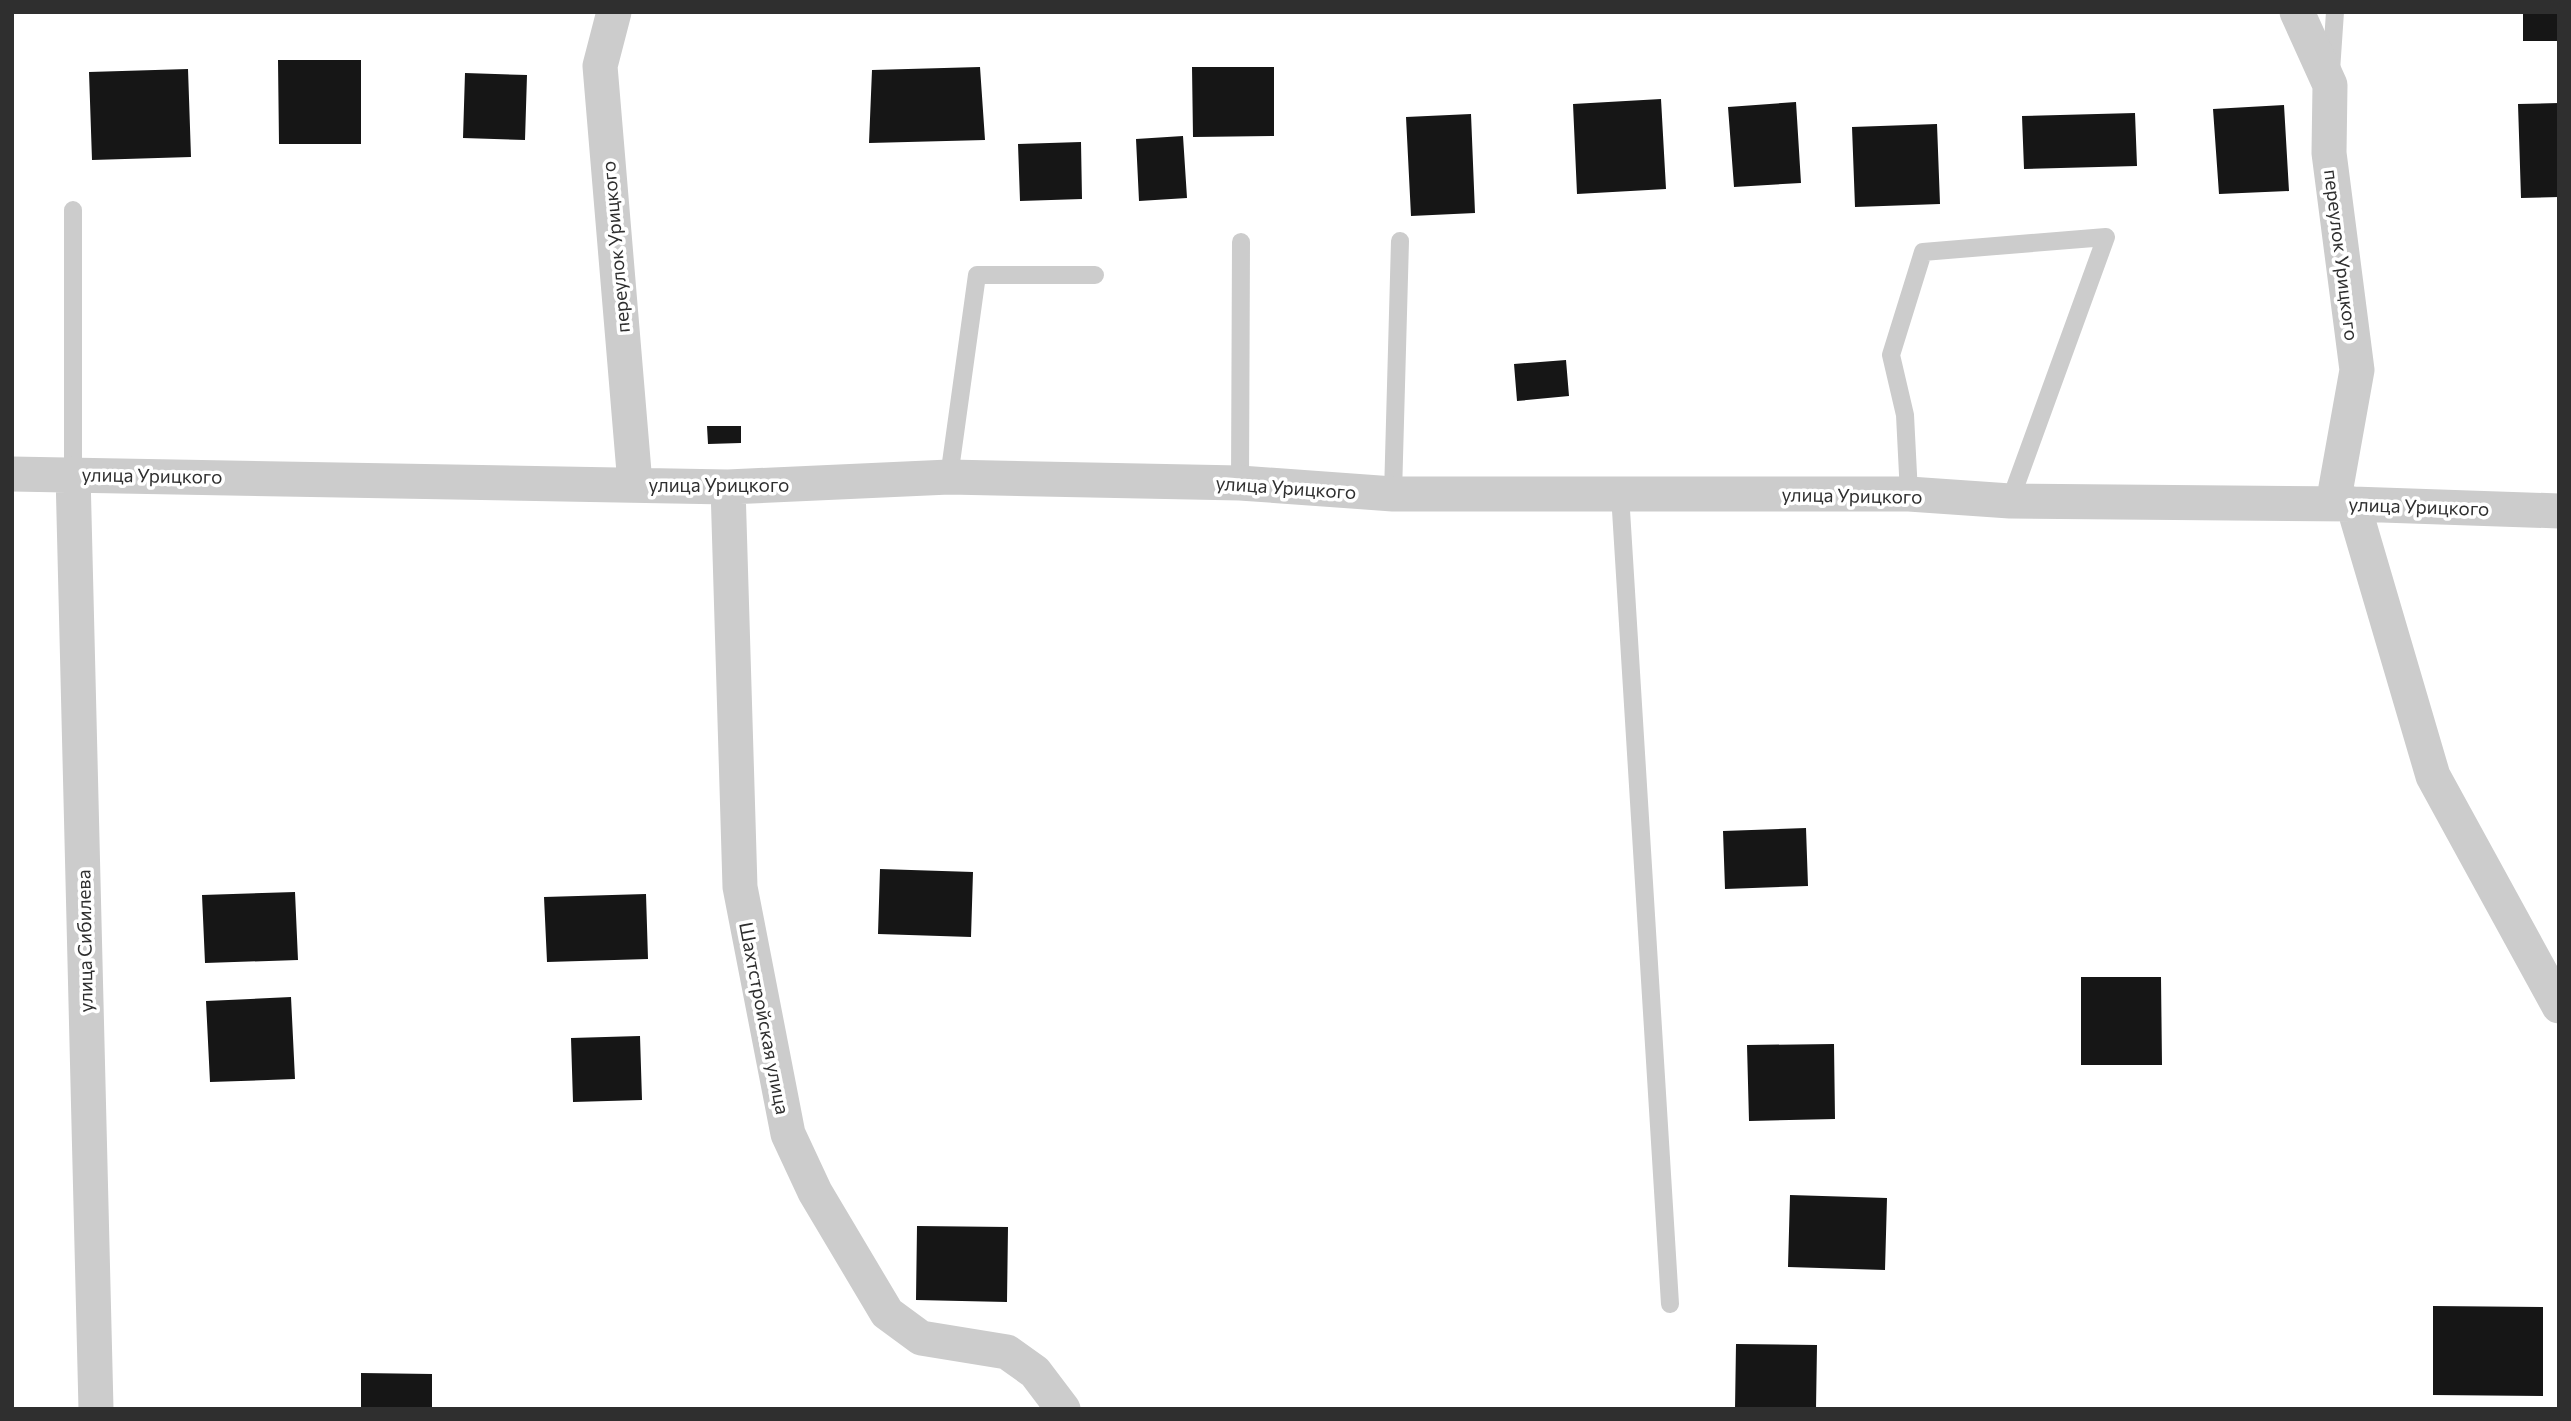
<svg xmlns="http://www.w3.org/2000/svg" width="2571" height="1421" font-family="Commissioner,sans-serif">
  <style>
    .building { fill: #161616 }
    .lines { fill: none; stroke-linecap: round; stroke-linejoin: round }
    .lane { stroke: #ccc; stroke-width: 18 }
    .street { stroke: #ccc; stroke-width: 35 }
    .labels { text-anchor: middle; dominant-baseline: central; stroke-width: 7; stroke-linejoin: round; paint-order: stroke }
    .street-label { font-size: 19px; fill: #2f2f2f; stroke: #fff }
  </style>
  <rect width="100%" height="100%" fill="#fff"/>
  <!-- building -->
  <path class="building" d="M2523 12H2559V41H2523Z
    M278 60H361V144H279Z
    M980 67 985 140 869 143 872 70Z
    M1192 67H1274V136L1193 137Z
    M188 69 191 157 92 160 89 72Z
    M465 73 527 75 525 140 463 138Z
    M1661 99 1666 189 1577 194 1573 104Z
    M1796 102 1801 183 1734 187 1728 107Z
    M2559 103V197L2521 198 2518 104Z
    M2284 105 2289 191 2219 194 2213 109Z
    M2135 113 2137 166 2024 169 2022 116Z
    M1471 114 1475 213 1411 216 1406 117Z
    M1937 124 1940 204 1855 207 1852 127Z
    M1183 136 1187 198 1139 201 1136 139Z
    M1081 142 1082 199 1020 201 1018 144Z
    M1566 360 1569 396 1517 401 1514 364Z
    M707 426H741V443L708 444Z
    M1806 828 1808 886 1725 889 1723 831Z
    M880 869 973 872 971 937 878 934Z
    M295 892 298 960 205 963 202 895Z
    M646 894 648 959 547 962 544 897Z
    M2081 977H2161L2162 1065H2081Z
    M291 997 295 1079 210 1082 206 1001Z
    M640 1036 642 1100 573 1102 571 1038Z
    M1834 1044 1835 1119 1749 1121 1747 1045Z
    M1790 1195 1887 1198 1885 1270 1788 1267Z
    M917 1226 1008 1227 1007 1302 916 1300Z
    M2433 1306 2543 1307V1396L2433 1395Z
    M1736 1344 1817 1345 1816 1409H1735Z
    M361 1373 432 1374V1409H361Z"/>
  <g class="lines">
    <!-- lane -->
    <path class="lane" d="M2331 71 2335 12
      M73 210V474
      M949 477 977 275H1095
      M1240 483 1241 242
      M1393 494 1400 241
      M1620 494 1670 1304
      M1909 494 1905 415 1891 355 1923 252 2106 237 2010 501"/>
    <!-- street -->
    <path class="street" d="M614 12 600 66 635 484
      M2297 12 2330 85 2329 153 2357 370 2333 504
      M12 474 728 487 949 477 1240 483 1393 494H1909L2010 501 2353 504 2559 511
      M73 474 96 1409
      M728 487 740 887 788 1134 815 1192 887 1313 921 1338 1007 1352 1035 1372 1063 1409
      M2353 504 2433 776 2559 1006"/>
  </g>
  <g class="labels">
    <!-- street labels -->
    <g class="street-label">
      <text transform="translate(615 247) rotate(-95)">переулок Урицкого</text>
      <text transform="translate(2342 255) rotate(83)">переулок Урицкого</text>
      <text transform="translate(152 475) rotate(1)">улица Урицкого</text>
      <text x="719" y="484">улица Урицкого</text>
      <text transform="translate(1286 487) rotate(4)">улица Урицкого</text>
      <text transform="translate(1852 495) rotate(1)">улица Урицкого</text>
      <text transform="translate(2419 506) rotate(2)">улица Урицкого</text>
      <text transform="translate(84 941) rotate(-91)">улица Сибилева</text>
      <text transform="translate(765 1018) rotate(79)">Шахтстройская улица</text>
    </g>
  </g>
  <!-- border -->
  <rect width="2571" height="1421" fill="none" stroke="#2f2f2f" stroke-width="28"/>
</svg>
